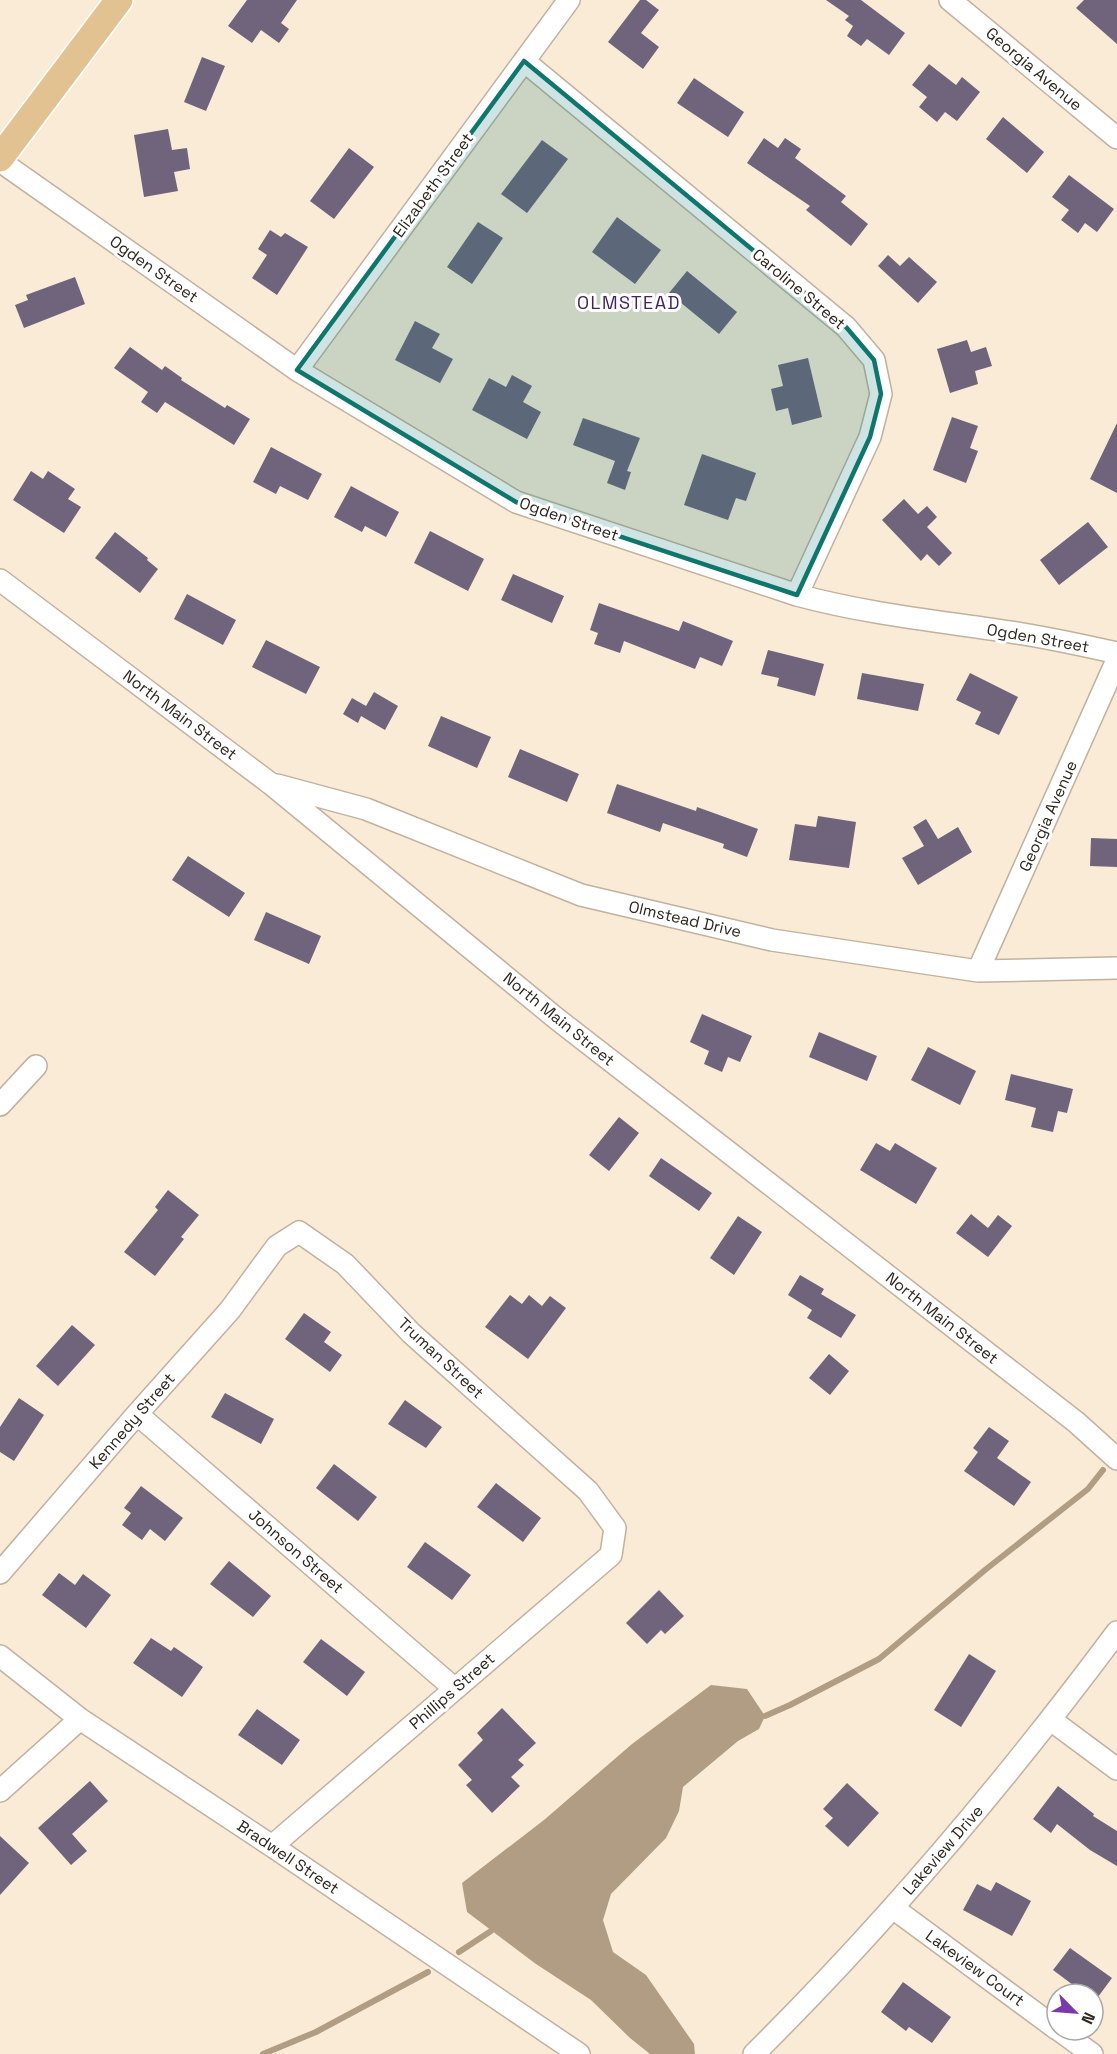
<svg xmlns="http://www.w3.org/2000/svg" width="1117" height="2054" font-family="'Space Grotesk',sans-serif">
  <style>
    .water { fill: #b09d84 }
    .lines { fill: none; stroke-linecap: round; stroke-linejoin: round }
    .stream { stroke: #b09d84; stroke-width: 6 }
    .building { fill: #70647d }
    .minor-casing { stroke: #c0b29f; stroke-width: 24 }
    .major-casing { stroke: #fff; stroke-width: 30 }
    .minor { stroke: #fff; stroke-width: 21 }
    .major { stroke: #e2c291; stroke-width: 27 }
    .marked { fill: #0f766e; fill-opacity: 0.2; stroke: #0f766e; stroke-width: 4.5; stroke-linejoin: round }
    .labels { text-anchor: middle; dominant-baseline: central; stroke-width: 6; stroke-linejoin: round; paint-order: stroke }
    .street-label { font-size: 16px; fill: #2b261e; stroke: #fff }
    .neighbourhood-label { font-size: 18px; letter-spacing: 1.5px; fill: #42235c; stroke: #fff }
  </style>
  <rect width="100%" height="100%" fill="#faebd7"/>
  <!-- water -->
  <path class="water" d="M711 1685 747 1689 765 1716 759 1729 738 1741 683 1787 679 1811 666 1838 611 1894 603 1920 613 1952 646 1975 694 2044 695 2054H650L630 2038 591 2000 536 1964 467 1912 462 1883 544 1820 632 1744Z"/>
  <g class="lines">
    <!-- stream -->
    <path class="stream" d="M765 1716 790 1705 879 1659 985 1570 1088 1489 1103 1470
      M459 1952 491 1931
      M263 2054 316 2032 428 1972"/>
  </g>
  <!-- building -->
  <path class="building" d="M247 0H297L281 23 289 29 279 43 261 30 252 43 228 26Z
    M640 0H646L659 10 641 33 659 47 643 69 608 42Z
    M826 0H861L905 33 889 55 867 39 861 46 847 36 853 26 845 20 849 16Z
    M1084 0H1117V44L1076 8Z
    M202 57 225 66 206 111 184 102Z
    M929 64 956 85 962 77 980 92 957 121 945 112 937 122 919 107 927 97 912 85Z
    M694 78 744 112 728 137 677 103Z
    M1003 117 1044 152 1027 173 986 139Z
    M168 129 172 150 187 148 190 169 174 172 178 191 144 197 134 135Z
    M764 138 778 148 785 138 801 149 795 158 846 196 841 202 868 224 851 246 806 210 810 206 747 163Z
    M542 140 568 159 527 213 501 194Z
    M349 148 374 167 334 219 310 201Z
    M1069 175 1114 209 1097 232 1085 223 1078 233 1061 220 1069 210 1052 197Z
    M617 217 661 250 635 284 592 252Z
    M478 222 503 238 472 284 447 267Z
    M270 230 281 237 285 233 308 247 277 295 252 278 267 255 258 249Z
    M888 255 900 266 909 257 937 282 918 303 878 266Z
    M687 271 737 312 719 334 669 293Z
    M75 277 85 304 24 328 15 305 28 300 26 295Z
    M415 321 440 334 432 348 453 359 440 383 395 360Z
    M967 340 971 352 986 347 992 366 975 371 978 384 950 393 937 349Z
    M130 347 162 370 165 366 182 378 181 380 225 408 227 405 250 419 234 445 165 402 157 413 141 402 148 392 114 368Z
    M808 358 822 417 792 425 788 408 776 411 771 389 783 386 778 365Z
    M512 375 532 386 523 402 541 412 527 439 472 410 489 378 506 387Z
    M952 417 978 426 970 448 978 451 966 483 933 470Z
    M583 418 640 438 627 471 631 472 625 490 607 483 615 461 573 445Z
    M1117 423V493L1090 479Z
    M271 447 322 474 308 500 280 486 276 494 253 482Z
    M702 454 756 473 746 501 736 498 728 520 684 505Z
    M31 471 43 479 48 471 75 489 68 499 81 507 64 533 13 500Z
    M351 486 399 512 386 537 365 526 362 532 334 517Z
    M904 499 918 514 927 506 937 517 927 527 952 553 939 566 927 554 921 561 882 520Z
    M1088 522 1108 547 1059 585 1040 560Z
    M430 531 484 559 468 591 414 563Z
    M115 532 148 558 147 560 158 569 140 593 95 558Z
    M513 574 564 596 552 623 501 600Z
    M187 594 236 620 223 645 174 619Z
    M599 603 679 631 683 621 733 641 722 666 700 657 695 669 624 641 620 653 594 644 598 633 590 630Z
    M266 640 320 667 306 694 252 667Z
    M768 650 824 664 815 696 777 686 779 678 761 674Z
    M862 673 924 684 918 711 857 699Z
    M970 673 1018 697 999 735 975 724 981 712 956 700Z
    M374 692 398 706 385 730 361 716 358 723 343 714 352 698 366 706Z
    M441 716 491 737 477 768 428 746Z
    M520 749 579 774 567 802 508 777Z
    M617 784 696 811 697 807 758 829 747 857 723 848 724 844 663 823 660 832 607 813Z
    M818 816 856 822 849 868 789 860 795 824 816 827Z
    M926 819 938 839 958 827 972 852 918 885 902 858 924 846 913 827Z
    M1091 838 1117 839V867L1090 866Z
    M188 856 245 893 229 917 172 880Z
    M266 912 321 936 309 964 254 940Z
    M702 1014 752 1036 740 1062 728 1057 722 1072 704 1064 709 1051 690 1042Z
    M819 1032 877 1056 867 1081 809 1057Z
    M928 1047 976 1071 960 1105 911 1080Z
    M1011 1074 1073 1089 1067 1113 1058 1111 1053 1132 1031 1127 1036 1108 1005 1100Z
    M619 1117 639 1133 609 1171 589 1155Z
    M876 1143 890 1151 895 1143 937 1168 916 1204 860 1170Z
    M661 1158 712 1193 699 1211 649 1176Z
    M168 1190 199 1215 181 1237 184 1239 155 1276 124 1252 158 1210 155 1207Z
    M971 1214 988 1228 998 1215 1012 1226 988 1257 956 1233Z
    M738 1216 762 1232 734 1275 710 1258Z
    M800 1275 824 1289 821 1294 856 1315 841 1338 807 1318 812 1310 788 1295Z
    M510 1295 522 1304 529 1295 542 1306 550 1296 566 1308 528 1359 485 1327Z
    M304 1313 331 1332 324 1342 342 1355 330 1372 285 1339Z
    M72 1325 95 1345 58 1386 36 1366Z
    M829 1354 849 1371 830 1395 809 1378Z
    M225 1393 274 1419 261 1444 211 1417Z
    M19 1398 44 1415 14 1461 0 1452V1427Z
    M405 1400 442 1427 426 1448 388 1424Z
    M989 1427 1009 1441 997 1458 1031 1482 1014 1506 964 1471 978 1452 973 1448Z
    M334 1464 377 1497 358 1521 316 1488Z
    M496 1483 541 1518 523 1542 477 1507Z
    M141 1486 183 1518 165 1541 150 1529 142 1540 122 1525 131 1513 124 1508Z
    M425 1542 471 1575 452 1600 407 1567Z
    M229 1561 271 1596 253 1617 210 1584Z
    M59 1573 75 1585 83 1574 111 1595 86 1628 42 1595Z
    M659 1590 684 1616 665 1634 661 1630 647 1644 626 1623Z
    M151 1638 171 1651 174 1647 203 1667 182 1697 133 1663Z
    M321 1639 365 1672 347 1696 303 1662Z
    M969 1654 996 1671 961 1727 934 1710Z
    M502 1708 536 1743 518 1760 524 1765 511 1777 520 1786 492 1813 466 1785 472 1780 458 1765 483 1740 477 1733Z
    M257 1709 300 1740 282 1765 238 1735Z
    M90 1781 108 1801 72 1834 87 1851 71 1865 38 1828Z
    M847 1783 879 1813 848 1847 825 1826 833 1818 823 1809Z
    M1058 1786 1094 1814 1093 1816 1117 1831V1866L1090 1850 1057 1824 1051 1833 1033 1819Z
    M0 1836 29 1863 0 1895Z
    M996 1882 1031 1901 1012 1936 963 1910 977 1884 991 1891Z
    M1070 1948 1112 1978 1095 2001 1093 2000V1994H1085L1053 1970Z
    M903 1982 951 2017 932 2043 909 2027 906 2031 881 2012Z"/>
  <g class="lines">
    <!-- minor casing -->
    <g class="minor-casing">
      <path id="minor" d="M950 0 1117 138
        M524 61 846 327 874 360 881 394 870 437 797 595
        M0 161 297 370 516 502 797 595C871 615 947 622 1023 634 1054 639 1086 646 1117 653
        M297 370 569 0
        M0 580 271 784 557 1019 1076 1422 1117 1459
        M277 785 366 809 581 895 772 940 978 971 1117 968
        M978 971 1117 660
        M0 1105 36 1066
        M137 1414 455 1689
        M0 1573 137 1414 230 1310 277 1246 299 1232 345 1264 411 1333 588 1491 615 1528 611 1555 272 1846
        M0 1656 80 1719 272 1846 579 2054
        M1051 1720 1117 1769
        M0 1791 80 1719
        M893 1908 1057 2029
        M1059 2030 1092 2054
        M754 2054C886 1923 1006 1781 1117 1632"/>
    </g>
    <!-- major casing -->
    <g class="major-casing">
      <path id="major" d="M0 158 119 0"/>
    </g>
    <!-- minor -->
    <use href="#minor" class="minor"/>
    <!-- major -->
    <use href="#major" class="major"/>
  </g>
  <!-- marked area -->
  <path class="marked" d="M524 61 846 327 874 360 881 394 870 437 797 595 516 502 297 370Z"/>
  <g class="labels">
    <!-- street labels -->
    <g class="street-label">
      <text transform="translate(1034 69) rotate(40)">Georgia Avenue</text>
      <text transform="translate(433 185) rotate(-54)">Elizabeth Street</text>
      <text transform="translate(154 269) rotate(35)">Ogden Street</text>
      <text transform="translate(799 289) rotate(40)">Caroline Street</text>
      <text transform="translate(569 519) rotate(19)">Ogden Street</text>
      <text transform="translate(1038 638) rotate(10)">Ogden Street</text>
      <text transform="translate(180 715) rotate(37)">North Main Street</text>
      <text transform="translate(1048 816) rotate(-66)">Georgia Avenue</text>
      <text transform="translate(685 919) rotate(13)">Olmstead Drive</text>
      <text transform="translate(559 1019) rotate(39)">North Main Street</text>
      <text transform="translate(942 1318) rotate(38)">North Main Street</text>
      <text transform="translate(441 1358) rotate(43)">Truman Street</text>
      <text transform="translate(132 1421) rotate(-49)">Kennedy Street</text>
      <text transform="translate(296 1551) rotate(41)">Johnson Street</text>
      <text transform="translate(452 1691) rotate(-41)">Phillips Street</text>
      <text transform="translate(943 1850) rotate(-49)">Lakeview Drive</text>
      <text transform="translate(288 1857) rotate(34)">Bradwell Street</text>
      <text transform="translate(975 1968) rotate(36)">Lakeview Court</text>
    </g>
    <!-- neighbourhood labels -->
    <g class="neighbourhood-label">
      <text x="629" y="302">OLMSTEAD</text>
    </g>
  </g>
  <!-- north arrow -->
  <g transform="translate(1075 2012) rotate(115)"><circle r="28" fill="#ffffff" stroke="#aaa8a5" stroke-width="1.5"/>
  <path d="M0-4.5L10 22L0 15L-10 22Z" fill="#7a39ad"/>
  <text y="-9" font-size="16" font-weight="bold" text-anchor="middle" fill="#2b261e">N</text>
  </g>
</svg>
